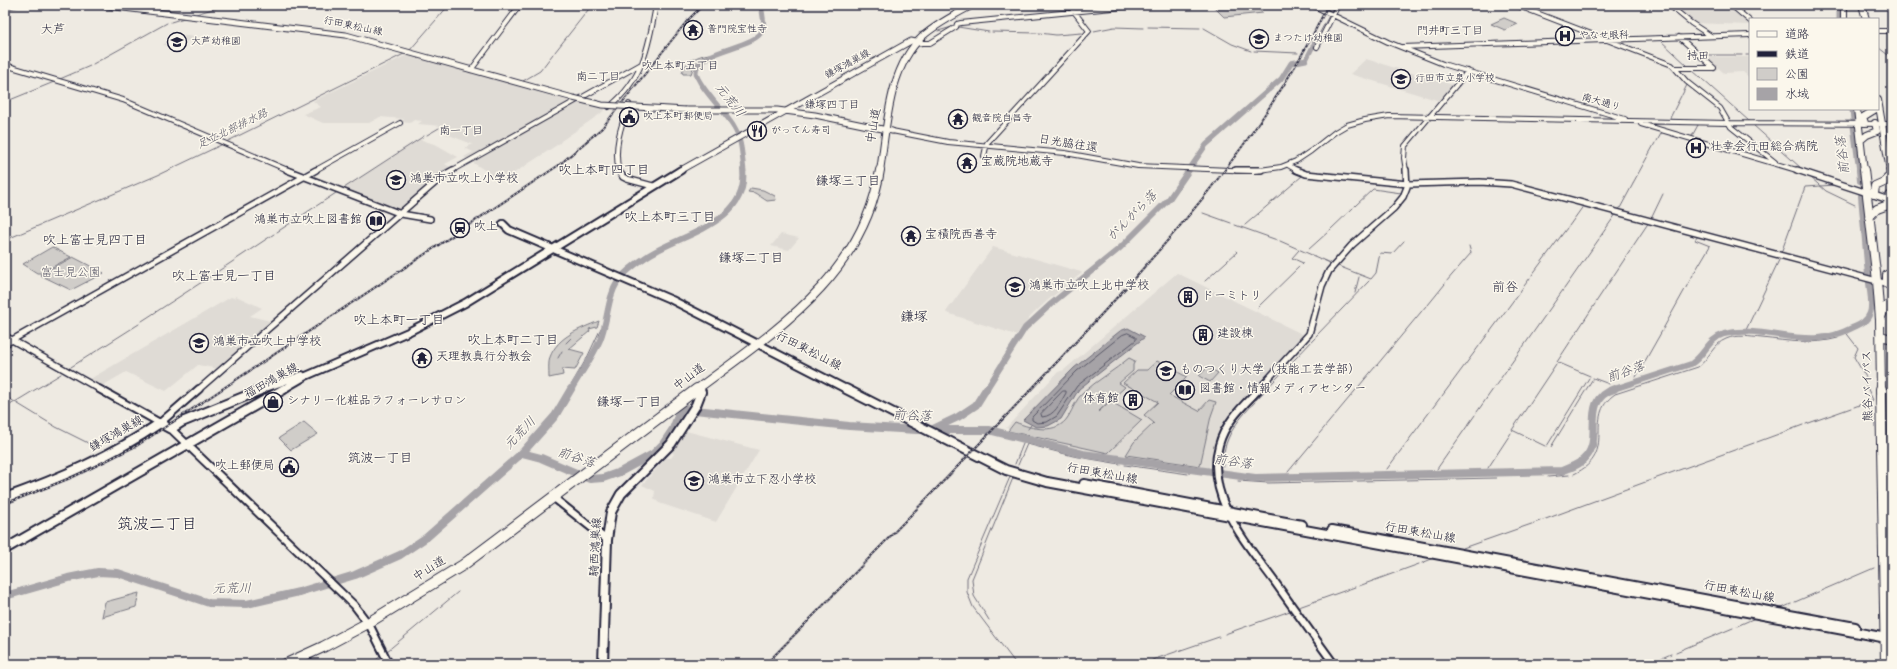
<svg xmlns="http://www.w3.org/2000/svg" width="1897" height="669" font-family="'Gochi Hand','Klee One',sans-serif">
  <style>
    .built { fill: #dfdbd5 }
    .green { fill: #d0cdc9; stroke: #797882 }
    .water { fill: #a6a3a7; stroke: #716f7c }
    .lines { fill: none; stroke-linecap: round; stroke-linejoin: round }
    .shore { stroke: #575666; stroke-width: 1 }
    .stream { stroke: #716f7c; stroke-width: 1 }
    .river-far2 { stroke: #a6a3a7; stroke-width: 5 }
    .river-far1 { stroke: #a6a3a7; stroke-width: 6 }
    .river { stroke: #a6a3a7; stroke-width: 8 }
    .minor-far2-casing { stroke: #22223b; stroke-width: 6 }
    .minor-far1-casing { stroke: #22223b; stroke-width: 8 }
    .minor-casing { stroke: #22223b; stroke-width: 10 }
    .major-far2-casing { stroke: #22223b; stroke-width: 7 }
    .major-far1-casing { stroke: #22223b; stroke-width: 10 }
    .major-casing { stroke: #22223b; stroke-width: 12 }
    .highway-far2-casing { stroke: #22223b; stroke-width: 8 }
    .highway-far1-casing { stroke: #22223b; stroke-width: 10 }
    .highway-casing { stroke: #22223b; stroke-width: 12 }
    .minor-far2 { stroke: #fbf7ec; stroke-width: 4 }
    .minor-far1 { stroke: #fbf7ec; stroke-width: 5 }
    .minor { stroke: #fbf7ec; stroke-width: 6 }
    .major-far2 { stroke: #fbf7ec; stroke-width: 5 }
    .major-far1 { stroke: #fbf7ec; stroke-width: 6 }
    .major { stroke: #fbf7ec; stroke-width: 8 }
    .highway-far2 { stroke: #fbf7ec; stroke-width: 6 }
    .highway-far1 { stroke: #fbf7ec; stroke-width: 8 }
    .highway { stroke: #fbf7ec; stroke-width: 10 }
    .rail-casing { stroke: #22223b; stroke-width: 2 }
    .rail { stroke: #fbf7ec; stroke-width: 1; stroke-dasharray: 2; stroke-linecap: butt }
    .major-bridge-casing { stroke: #22223b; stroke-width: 7; stroke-linecap: butt }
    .major-bridge { stroke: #fbf7ec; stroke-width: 5 }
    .labels { text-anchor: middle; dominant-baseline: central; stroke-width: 3; stroke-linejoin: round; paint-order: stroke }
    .far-street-label { font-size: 10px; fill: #22223b; stroke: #fbf7ec }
    .far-poi-label { font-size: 10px; fill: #22223b; stroke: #fbf7ec; text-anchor: start }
    .far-neighbourhood-label { font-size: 11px; fill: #22223b; stroke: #fbf7ec }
    .far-water-label { font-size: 11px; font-style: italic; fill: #575666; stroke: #fbf7ec }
    .far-quarter-label { font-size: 12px; fill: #22223b; stroke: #fbf7ec }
    .street-label { font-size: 12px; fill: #22223b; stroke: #fbf7ec }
    .poi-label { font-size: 12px; fill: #22223b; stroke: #fbf7ec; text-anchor: start }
    .park-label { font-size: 12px; fill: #565566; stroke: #fbf7ec }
    .water-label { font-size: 13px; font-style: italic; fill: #575666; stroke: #fbf7ec }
    .neighbourhood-label { font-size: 13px; fill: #22223b; stroke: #fbf7ec }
    .quarter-label { font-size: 14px; fill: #22223b; stroke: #fbf7ec }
    .near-neighbourhood-label { font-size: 16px; fill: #22223b; stroke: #fbf7ec }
  </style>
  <rect width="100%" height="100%" fill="#eeeae2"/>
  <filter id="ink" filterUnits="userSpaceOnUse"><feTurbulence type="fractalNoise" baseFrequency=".025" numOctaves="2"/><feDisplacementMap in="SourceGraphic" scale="8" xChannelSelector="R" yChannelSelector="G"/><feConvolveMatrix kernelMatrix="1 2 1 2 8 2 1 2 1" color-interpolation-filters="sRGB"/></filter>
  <g filter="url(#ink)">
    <!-- built -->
    <path class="built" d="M1669 5H1727L1750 25 1691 23Z
      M178 35 195 37 178 46 163 45Z
      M409 54 569 101V103L469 160 464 157 473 152 465 148 472 144 444 133 451 129 442 128V126L418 124 422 121 414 120 410 123 400 122 404 119 380 117 369 123H323L303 114 321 107 313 101Z
      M1706 57H1750V78L1743 72 1724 73Z
      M1366 59 1408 72 1453 85 1440 101 1350 74Z
      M576 103 605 109 600 114 561 141 560 143 502 181 494 180 486 171 472 162 571 104Z
      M419 139 437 145 458 157 445 164 452 168 444 172 402 209 398 210 344 188Z
      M781 234 799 238 789 250 771 246Z
      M993 247 1081 272 1082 273 1048 300 1031 316 1016 335 947 313 946 312Z
      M1177 273 1302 334 1303 336 1230 413 1221 426 1215 441 1209 469 1102 453 1070 446 1006 428 1058 372 1064 370Z
      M236 296 262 308 250 316 270 321 219 369 198 365 166 391 126 372 102 386 90 379 231 297 234 298Z
      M686 431 759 450 716 522 659 503 654 498 655 491 642 485 666 458H671L674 454 672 452 675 445Z"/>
    <!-- green -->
    <path class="green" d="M1212 5H1253L1263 13 1224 17Z
      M1504 18 1518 24 1505 30 1491 24Z
      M709 54 694 65 691 74H683L682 72C686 60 698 56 709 54Z
      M751 188 763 190 775 196 776 200 767 201 755 193 748 192Z
      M52 247 71 257 41 273H37L23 264Z
      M73 257 104 273 71 290 40 275Z
      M599 321 597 327 589 329 590 331 569 349 584 353 575 370 562 369 563 375 549 378C549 371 548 363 550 357 558 336 580 329 599 321Z
      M1129 358 1135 361 1133 365V371L1119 383 1125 387 1098 412 1110 401 1142 420 1108 453 1008 431 1015 422C1032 429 1057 435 1068 417 1073 409 1076 399 1083 393 1097 380 1114 371 1129 358Z
      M1157 361 1187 377 1169 395 1199 411 1209 400 1216 402 1211 416 1200 466 1126 455 1134 442 1154 423 1144 415 1158 402 1123 383 1137 370H1147Z
      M1208 367 1218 373 1210 382 1199 376Z
      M304 422 318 434 291 450 279 438Z
      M139 593 136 607 102 617 105 602Z"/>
    <!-- water -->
    <path class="water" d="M1128 328 1145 337 1079 389 1061 419 1048 426 1036 427 1023 420 1074 368 1120 331Z"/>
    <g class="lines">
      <!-- shore -->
      <path class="shore" d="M1128 333 1136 337V340L1077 386 1057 416 1047 422 1037 423 1032 420V417L1077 371 1122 335Z
        M1063 391H1066V393C1060 403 1055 416 1042 417L1041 414Z"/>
      <!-- stream -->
      <path class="stream" d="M1829 5 1839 12
        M5 10 24 5
        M1331 12 1334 5
        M196 14 226 5
        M171 22 184 18
        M958 27 989 32
        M1148 27 1200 28
        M1204 28 1232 44 1251 51
        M938 31 952 27
        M1094 31 1114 27 1143 28
        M992 32 1037 33
        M919 33 924 31
        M1039 33 1056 35 1082 33
        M1318 36 1330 14
        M1660 40 1688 66
        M1879 48 1892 58
        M410 50 449 5
        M1254 51 1298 53
        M555 52 592 5
        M1703 55H1742
        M1746 55H1750
        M707 58H710
        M93 64 167 23
        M1692 70 1749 121
        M60 79 90 66
        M523 81 540 71 553 54
        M1682 95 1687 85
        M5 102 54 82
        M1669 120 1681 96
        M1753 125 1801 168
        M427 135 439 128
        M1692 136 1698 125
        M1657 141 1662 132
        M226 142 406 53
        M1810 177 1826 191 1855 205
        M1295 182 1302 176
        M1633 183 1655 143
        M344 188 424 136
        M1355 206 1373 189 1401 193
        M1619 210 1633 184
        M1203 213 1231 223
        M1651 219 1663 194
        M1235 225 1277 240
        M1245 225 1294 183
        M1569 226 1584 205
        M1330 230 1353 208
        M277 232 336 193
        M1600 237 1616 214
        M5 240 158 175 223 144
        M1280 241 1330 263
        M1631 249 1649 222
        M1308 250 1328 232
        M1781 253 1805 187 1835 185
        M1338 266 1371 279 1376 273 1380 253 1392 254 1404 241
        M1694 273 1710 246 1695 240 1698 236
        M1532 275 1567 228
        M208 278 274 234
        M1205 281 1237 252 1236 251
        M1446 282 1471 253 1469 246
        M1564 289 1599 239
        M1355 293 1359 277
        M1596 302 1630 251
        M1428 305 1445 284
        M1258 307 1303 263 1292 258 1299 250
        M142 321 205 280
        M1663 329 1693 275
        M1746 330 1780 258
        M1844 330 1858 348 1854 357 1867 379H1863L1873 400 1854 407
        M1490 332 1530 278
        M1316 336 1369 281
        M566 343 571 338
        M1523 347 1563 290
        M558 358 562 351
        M586 360 601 328
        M1377 365 1426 306
        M71 367 139 324
        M1590 376 1557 362 1595 304
        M1636 377 1662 331
        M1593 378 1609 384
        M566 394 585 361
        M5 396 56 427 100 449
        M1442 396 1488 334
        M1256 400 1315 338
        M5 408 61 374
        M1477 412 1522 348
        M1806 424 1851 408
        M1028 429 1031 425
        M1319 434 1375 367
        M1023 438 1024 436
        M1757 442 1803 425
        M1545 446 1512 430 1556 364
        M1547 446 1589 378
        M1551 447 1592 380
        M1015 464 1025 439
        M1018 465 1027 444 1073 456 1120 464
        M1125 465 1188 474
        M1223 466C1222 439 1237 421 1255 402
        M1488 468 1511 433
        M1387 469 1440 398
        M1437 469 1475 415
        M1288 472 1318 436
        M1224 473V475
        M1574 474C1620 452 1581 418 1615 394L1698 367C1709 359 1713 344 1726 339 1737 334 1750 337 1762 338 1788 341 1813 345 1838 338
        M1010 477 967 578V592L973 607 1016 664
        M1548 477 1569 475
        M1654 479 1754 443
        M1238 481 1268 483 1496 478
        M1599 499 1651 480
        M1543 520 1597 500
        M1483 541 1540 521
        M1460 549 1480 542
        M1422 563 1434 558
        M1359 586 1419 564
        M1795 602 1874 568
        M1299 607 1355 587
        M1780 609 1791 604
        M989 620 974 596 972 579 1013 478
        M1737 626 1755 618
        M1225 634 1290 611
        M386 652 458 592
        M1676 652 1733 628
        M1152 660 1219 637
        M371 664 382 655
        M1142 664 1149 662
        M1648 664 1671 654"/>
      <!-- river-far2 -->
      <path class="river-far2" d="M1839 5V19
        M1852 109 1853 120
        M1853 126 1859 171
        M744 171C742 156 742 140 734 127 727 114 696 84 696 72 696 49 757 49 763 29 765 23 762 12 761 5
        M1188 171 1206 145 1281 79 1291 63 1306 60 1318 36"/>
      <!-- river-far1 -->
      <path class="river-far1" d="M1859 170 1860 181
        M1861 196 1868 275
        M571 390C580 374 593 357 600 340 608 321 607 298 618 281 624 273 637 263 646 257 680 234 749 224 743 170
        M986 390 1025 328 1051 304 1120 248 1169 199 1189 170
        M1611 390 1691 364C1705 355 1708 339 1724 334 1755 326 1788 341 1819 338 1830 337 1842 333 1852 328 1859 325 1867 322 1870 313 1873 304 1870 293 1869 283"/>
      <!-- river -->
      <path class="river" d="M933 429 958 417 976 405 986 389
        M522 453 541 458 590 479 603 478 620 472 653 454 663 444 673 429 678 416 685 409 849 426 917 430H989L1083 454 1255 478 1562 471C1571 467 1580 465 1586 457 1604 438 1579 400 1614 389
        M5 596 68 578 98 572 118 573 209 603 247 604 299 592 355 575 400 555 427 537 522 453 555 416 571 389"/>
      <!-- minor-far2 casing -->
      <g class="minor-far2-casing">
        <path id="minor-far2" d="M1312 5 1388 42 1443 64 1625 119
          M1516 5 1672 65 1687 82 1720 108 1731 127 1775 162
          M1669 5 1691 23 1711 36
          M1731 5 1750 21
          M1878 31H1892
          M1679 37 1714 68
          M920 43H930L956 27 957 24 961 23 1142 5
          M1317 47 1338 5
          M1402 47 1750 35
          M5 65 123 100 290 171
          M1675 68H1714
          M471 70 520 5
          M609 107C643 80 649 46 656 5
          M1641 124 1800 171
          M892 131 948 142 1065 153 1138 166 1253 171 1281 167 1296 161 1311 151 1335 132 1347 125 1365 120 1389 116 1728 123 1892 124
          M984 156 987 143 1089 31 1069 5
          M1288 165 1298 171
          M314 171 400 123
          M451 171 643 63
          M619 171C613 149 621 125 629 104
          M1406 171 1404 158 1405 146 1468 71"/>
      </g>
      <!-- minor-far1 casing -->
      <g class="minor-far1-casing">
        <path id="minor-far1" d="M287 170 401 214 430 219
          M618 170 623 177 627 179 653 186
          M1236 170H1261
          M1296 170 1306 174 1408 184 1480 182 1511 184 1892 285
          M1797 170 1892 201
          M5 336 101 390
          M5 344 316 170
          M198 390 444 175 453 170
          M1258 390 1309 334 1322 286 1329 271 1352 245 1394 208 1403 197 1407 187 1406 170"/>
      </g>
      <!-- minor casing -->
      <g class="minor-casing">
        <path id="minor" d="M99 389 160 423 199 389
          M1259 389C1243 406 1225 422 1219 445 1204 498 1249 546 1277 585 1296 612 1315 638 1334 664
          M171 429 354 605 370 626 389 664
          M554 498 607 540"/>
      </g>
      <!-- major-far2 casing -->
      <g class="major-far2-casing">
        <path id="major-far2" d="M99 5 346 35 573 98
          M686 110H777L815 115 892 131
          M679 171 911 41 920 43"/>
      </g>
      <!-- major-far1 casing -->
      <g class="major-far1-casing">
        <path id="major-far1" d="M503 224 509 230 672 300 848 390
          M260 390 302 375
          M282 390 306 376 408 332 465 303 681 170"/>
      </g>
      <!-- major casing -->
      <g class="major-casing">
        <path id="major" d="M846 389 1006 470 1047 482 1892 639
          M1084 484 1302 525
          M5 498C60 478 112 456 160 423L171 429 182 422 263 389
          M1332 530 1855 627
          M5 549 284 389
          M603 664 607 540 611 512 621 494 671 444 696 405 701 392"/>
      </g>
      <!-- highway-far2 casing -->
      <g class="highway-far2-casing">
        <path id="highway-far2" d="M1844 5V19
          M1862 5 1866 19
          M1878 100 1890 171
          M1857 109 1864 171
          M1865 123 1863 117 1876 109
          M1861 140 1867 135 1877 131 1875 123
          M880 171C887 127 888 68 923 36 938 23 956 14 973 5"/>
      </g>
      <!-- highway-far1 casing -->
      <g class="highway-far1-casing">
        <path id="highway-far1" d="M1864 170 1877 281 1880 320 1881 390
          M1890 170 1892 180
          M1874 194 1875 186 1884 182 1891 175
          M1869 217 1877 209 1888 205 1890 196
          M1887 284V275L1892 272
          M1881 317 1885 307 1892 303
          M1881 336 1892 339
          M696 390C775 331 864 275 880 170"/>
      </g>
      <!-- highway casing -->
      <g class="highway-casing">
        <path id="highway" d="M1881 389 1886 664
          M286 664 323 647 368 623 463 565 697 389"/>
      </g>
      <!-- minor-far2 -->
      <use href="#minor-far2" class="minor-far2"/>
      <!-- minor-far1 -->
      <use href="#minor-far1" class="minor-far1"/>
      <!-- minor -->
      <use href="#minor" class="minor"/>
      <!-- major-far2 -->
      <use href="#major-far2" class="major-far2"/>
      <!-- major-far1 -->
      <use href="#major-far1" class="major-far1"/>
      <!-- major -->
      <use href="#major" class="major"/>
      <!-- highway-far2 -->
      <use href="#highway-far2" class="highway-far2"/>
      <!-- highway-far1 -->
      <use href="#highway-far1" class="highway-far1"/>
      <!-- highway -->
      <use href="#highway" class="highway"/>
      <!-- rail casing -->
      <g class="rail-casing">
        <path id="rail" d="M5 504 73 477 138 445 559 165 602 128 687 21 703 5
          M766 664C859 569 951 474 1042 378 1149 264 1260 147 1328 5"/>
      </g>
      <!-- rail -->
      <use href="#rail" class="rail"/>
      <!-- major-bridge casing -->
      <g class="major-bridge-casing">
        <path id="major-bridge" d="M573 98 602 105 686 110"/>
      </g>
      <!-- major-bridge -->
      <use href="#major-bridge" class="major-bridge"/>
    </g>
  </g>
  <!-- icons -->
  <defs>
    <g id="temple-ring" transform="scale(1)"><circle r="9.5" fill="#fbf7ec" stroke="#22223b" stroke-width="1.5"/><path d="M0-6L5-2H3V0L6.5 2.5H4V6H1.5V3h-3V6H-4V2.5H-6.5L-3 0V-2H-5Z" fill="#22223b"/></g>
    <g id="hospital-ring" transform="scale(1)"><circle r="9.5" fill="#fbf7ec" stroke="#22223b" stroke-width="1.5"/><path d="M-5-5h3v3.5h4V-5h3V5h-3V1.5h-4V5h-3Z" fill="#22223b"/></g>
    <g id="school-ring" transform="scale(1)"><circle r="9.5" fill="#fbf7ec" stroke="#22223b" stroke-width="1.5"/><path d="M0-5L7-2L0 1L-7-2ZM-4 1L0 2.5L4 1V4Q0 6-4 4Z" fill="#22223b"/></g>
    <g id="civic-ring" transform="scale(1)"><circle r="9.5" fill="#fbf7ec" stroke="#22223b" stroke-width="1.5"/><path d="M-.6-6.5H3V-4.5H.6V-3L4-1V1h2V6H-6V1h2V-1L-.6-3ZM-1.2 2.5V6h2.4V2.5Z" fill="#22223b"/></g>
    <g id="restaurant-ring" transform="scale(1)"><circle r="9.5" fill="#fbf7ec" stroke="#22223b" stroke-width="1.5"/><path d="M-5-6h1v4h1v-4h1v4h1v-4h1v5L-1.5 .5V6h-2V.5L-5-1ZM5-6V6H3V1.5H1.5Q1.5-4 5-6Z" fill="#22223b"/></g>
    <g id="library-ring" transform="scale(1)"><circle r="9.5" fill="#fbf7ec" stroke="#22223b" stroke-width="1.5"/><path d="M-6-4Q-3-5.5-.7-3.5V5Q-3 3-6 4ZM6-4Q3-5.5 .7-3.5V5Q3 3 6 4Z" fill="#22223b"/></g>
    <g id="station-ring" transform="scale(1)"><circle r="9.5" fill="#fbf7ec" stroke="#22223b" stroke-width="1.5"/><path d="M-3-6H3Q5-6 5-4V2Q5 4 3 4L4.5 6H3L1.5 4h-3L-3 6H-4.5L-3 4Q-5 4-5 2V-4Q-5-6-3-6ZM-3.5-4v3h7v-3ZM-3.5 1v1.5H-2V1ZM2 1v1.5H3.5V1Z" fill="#22223b"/></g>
    <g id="building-ring" transform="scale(1)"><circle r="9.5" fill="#fbf7ec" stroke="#22223b" stroke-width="1.5"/><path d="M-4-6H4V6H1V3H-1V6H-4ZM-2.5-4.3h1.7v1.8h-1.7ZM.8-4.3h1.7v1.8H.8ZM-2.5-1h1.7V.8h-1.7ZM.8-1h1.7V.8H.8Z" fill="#22223b"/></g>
    <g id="university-ring" transform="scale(1)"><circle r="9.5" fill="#fbf7ec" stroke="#22223b" stroke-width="1.5"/><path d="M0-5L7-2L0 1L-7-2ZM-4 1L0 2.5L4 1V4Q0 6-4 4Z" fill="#22223b"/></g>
    <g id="shop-ring" transform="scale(1)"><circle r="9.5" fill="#fbf7ec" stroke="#22223b" stroke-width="1.5"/><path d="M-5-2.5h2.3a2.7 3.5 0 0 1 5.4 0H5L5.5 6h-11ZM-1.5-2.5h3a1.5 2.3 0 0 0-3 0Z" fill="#22223b"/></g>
  </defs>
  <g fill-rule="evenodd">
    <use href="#temple-ring" x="693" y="30"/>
    <use href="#hospital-ring" x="1565" y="36"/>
    <use href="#school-ring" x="1259" y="39"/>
    <use href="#school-ring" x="177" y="42"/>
    <use href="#school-ring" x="1401" y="79"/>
    <use href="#civic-ring" x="629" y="117"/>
    <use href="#temple-ring" x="958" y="119"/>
    <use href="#restaurant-ring" x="757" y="131"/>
    <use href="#hospital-ring" x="1696" y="148"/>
    <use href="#temple-ring" x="967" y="163"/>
    <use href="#school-ring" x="396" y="180"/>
    <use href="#library-ring" x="376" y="221"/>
    <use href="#station-ring" x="460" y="228"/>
    <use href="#temple-ring" x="911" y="236"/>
    <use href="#school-ring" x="1015" y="287"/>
    <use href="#building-ring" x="1188" y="297"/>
    <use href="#building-ring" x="1203" y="335"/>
    <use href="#school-ring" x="199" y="343"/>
    <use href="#temple-ring" x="422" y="358"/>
    <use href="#university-ring" x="1166" y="371"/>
    <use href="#library-ring" x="1185" y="390"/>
    <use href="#building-ring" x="1133" y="400"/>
    <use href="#shop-ring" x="273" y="402"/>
    <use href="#civic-ring" x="289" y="467"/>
    <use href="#school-ring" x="694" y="481"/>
  </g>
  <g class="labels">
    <!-- far-street labels -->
    <g class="far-street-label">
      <text transform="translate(353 27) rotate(12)">行田東松山線</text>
      <text transform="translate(848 65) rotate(-29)">鎌塚鴻巣線</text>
      <text transform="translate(1601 103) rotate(16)">南大通り</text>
    </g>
    <!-- far-poi labels -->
    <g class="far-poi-label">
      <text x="707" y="30">普門院宝性寺</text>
      <text x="1579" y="36">やなせ眼科</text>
      <text x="1273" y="39">まつたけ幼稚園</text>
      <text x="191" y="42">大芦幼稚園</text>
      <text x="1415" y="79">行田市立泉小学校</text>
      <text x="643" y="117">吹上本町郵便局</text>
      <text x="972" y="119">観音院自昌寺</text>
      <text x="771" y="131">がってん寿司</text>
    </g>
    <!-- far-neighbourhood labels -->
    <g class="far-neighbourhood-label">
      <text x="1450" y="32">門井町三丁目</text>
      <text x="1698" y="57">持田</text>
      <text x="680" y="67">吹上本町五丁目</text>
      <text x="598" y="78">南二丁目</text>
      <text x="832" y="106">鎌塚四丁目</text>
      <text x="461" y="132">南一丁目</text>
    </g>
    <!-- far-water labels -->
    <g class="far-water-label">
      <text transform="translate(233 130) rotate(-26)">足立北部排水路</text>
    </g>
    <!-- far-quarter labels -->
    <g class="far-quarter-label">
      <text x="53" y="31">大芦</text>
    </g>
    <!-- street labels -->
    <g class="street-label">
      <text transform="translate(875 126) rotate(-80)">中山道</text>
      <text transform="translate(1068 145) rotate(9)">日光脇往還</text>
      <text transform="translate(808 352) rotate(27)">行田東松山線</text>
      <text transform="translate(690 378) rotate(-37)">中山道</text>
      <text transform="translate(272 382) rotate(-29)">福田鴻巣線</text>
      <text transform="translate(1869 386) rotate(-91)">熊谷バイパス</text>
      <text transform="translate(117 435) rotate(-30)">鎌塚鴻巣線</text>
      <text transform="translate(1102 475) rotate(10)">行田東松山線</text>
      <text transform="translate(1420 534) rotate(10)">行田東松山線</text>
      <text transform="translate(597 547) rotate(-87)">騎西鴻巣線</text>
      <text transform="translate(430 570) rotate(-32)">中山道</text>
      <text transform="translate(1739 593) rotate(11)">行田東松山線</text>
    </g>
    <!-- poi labels -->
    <g class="poi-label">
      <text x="1710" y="148">壮幸会行田総合病院</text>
      <text x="981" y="163">宝蔵院地蔵寺</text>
      <text x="410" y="180">鴻巣市立吹上小学校</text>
      <text x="362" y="221" text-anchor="end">鴻巣市立吹上図書館</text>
      <text x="474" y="228">吹上</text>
      <text x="925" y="236">宝積院西善寺</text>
      <text x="1029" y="287">鴻巣市立吹上北中学校</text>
      <text x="1202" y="297">ドーミトリ</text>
      <text x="1217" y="335">建設棟</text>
      <text x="213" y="343">鴻巣市立吹上中学校</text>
      <text x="436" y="358">天理教真行分教会</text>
      <text x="1180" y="371">ものつくり大学（技能工芸学部）</text>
      <text x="1199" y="390">図書館・情報メディアセンター</text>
      <text x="1119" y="400" text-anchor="end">体育館</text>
      <text x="287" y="402">シナリー化粧品ラフォーレサロン</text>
      <text x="275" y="467" text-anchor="end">吹上郵便局</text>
      <text x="708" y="481">鴻巣市立下忍小学校</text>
    </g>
    <!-- park labels -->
    <g class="park-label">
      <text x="71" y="274">富士見公園</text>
    </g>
    <!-- water labels -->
    <g class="water-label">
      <text transform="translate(729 101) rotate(52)">元荒川</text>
      <text transform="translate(1844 155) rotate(-97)">前谷落</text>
      <text transform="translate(1133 217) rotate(-45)">がんがら落</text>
      <text transform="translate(1626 373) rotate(-19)">前谷落</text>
      <text transform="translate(912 417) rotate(2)">前谷落</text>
      <text transform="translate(521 434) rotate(-46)">元荒川</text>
      <text transform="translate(576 459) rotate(18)">前谷落</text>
      <text transform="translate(1233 463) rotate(8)">前谷落</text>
      <text transform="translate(232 590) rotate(-1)">元荒川</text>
    </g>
    <!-- neighbourhood labels -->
    <g class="neighbourhood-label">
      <text x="604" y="171">吹上本町四丁目</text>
      <text x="848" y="182">鎌塚三丁目</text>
      <text x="670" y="218">吹上本町三丁目</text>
      <text x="95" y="241">吹上富士見四丁目</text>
      <text x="751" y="259">鎌塚二丁目</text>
      <text x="224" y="277">吹上富士見一丁目</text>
      <text x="1505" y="288">前谷</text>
      <text x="399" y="321">吹上本町一丁目</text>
      <text x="513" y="341">吹上本町二丁目</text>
      <text x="629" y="403">鎌塚一丁目</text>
      <text x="380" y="459">筑波一丁目</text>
    </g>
    <!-- quarter labels -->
    <g class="quarter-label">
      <text x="914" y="318">鎌塚</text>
    </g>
    <!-- near-neighbourhood labels -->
    <g class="near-neighbourhood-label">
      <text x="157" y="526">筑波二丁目</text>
    </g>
  </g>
  <!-- margin -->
  <rect width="1897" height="669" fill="none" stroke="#fbf7ec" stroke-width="20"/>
  <rect x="10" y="10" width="1877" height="649" fill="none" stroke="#22223b" stroke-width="1.5" filter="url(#ink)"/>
  <!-- legend -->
  <rect x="1749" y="18" width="130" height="92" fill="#fbf7ec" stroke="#a4a2a5"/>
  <rect x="1757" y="31" width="20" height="6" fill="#fbf7ec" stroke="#a4a2a5"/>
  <text x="1785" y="38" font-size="12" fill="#22223b">道路</text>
  <rect x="1757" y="51" width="20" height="6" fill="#22223b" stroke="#a4a2a5"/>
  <text x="1785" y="58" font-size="12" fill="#22223b">鉄道</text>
  <rect x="1757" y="68" width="20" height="12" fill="#d0cdc9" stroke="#a4a2a5"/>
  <text x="1785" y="78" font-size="12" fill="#22223b">公園</text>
  <rect x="1757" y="88" width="20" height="12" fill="#a6a3a7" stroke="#a4a2a5"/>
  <text x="1785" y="98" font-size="12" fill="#22223b">水域</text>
</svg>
